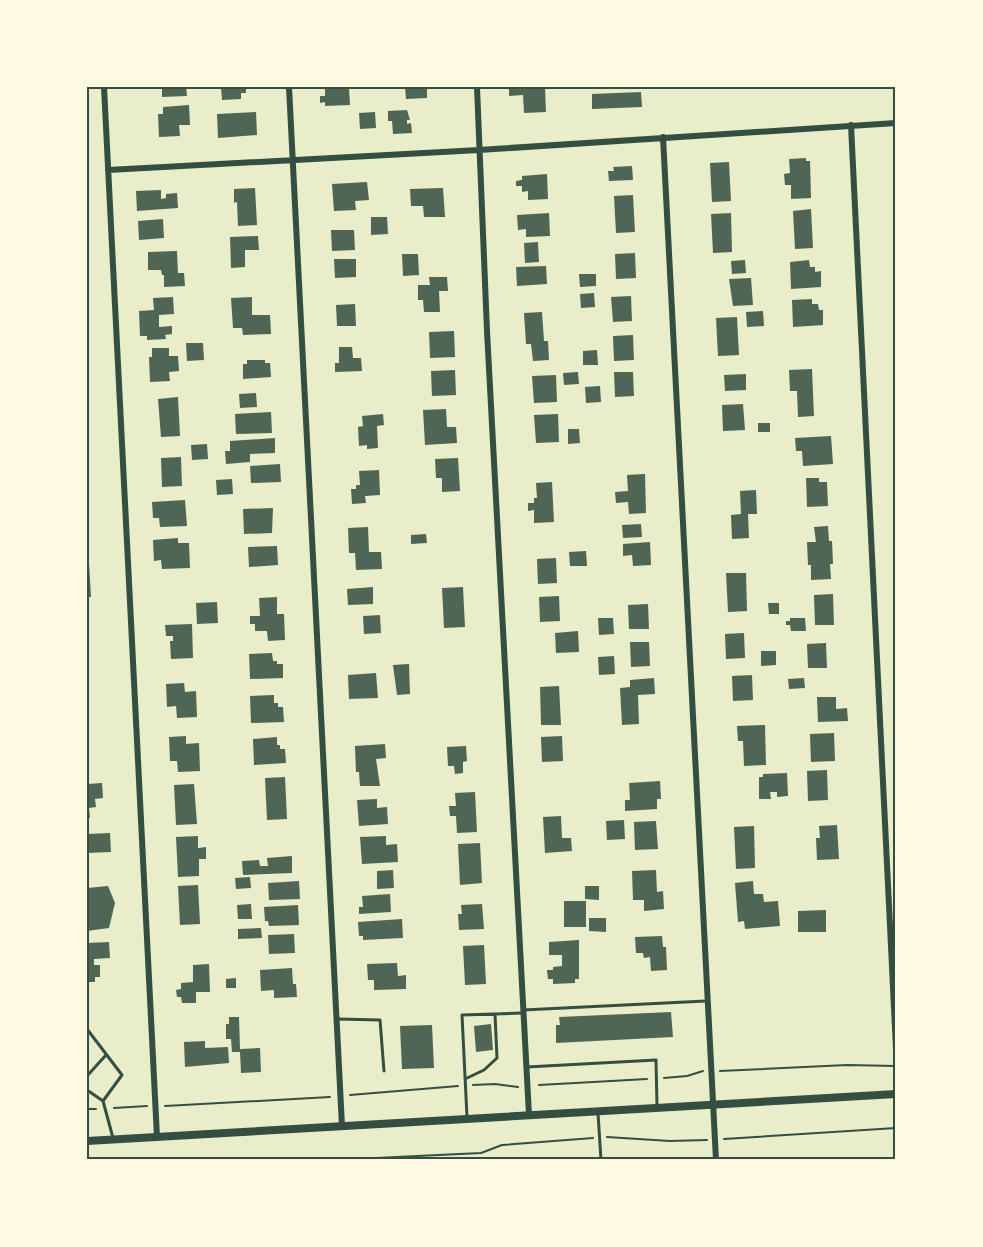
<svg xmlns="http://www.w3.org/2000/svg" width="983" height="1247" font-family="'PT Sans',sans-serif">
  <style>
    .building { fill: #4f6655 }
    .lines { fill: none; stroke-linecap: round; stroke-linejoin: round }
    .path { stroke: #344e41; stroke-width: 2 }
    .service { stroke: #344e41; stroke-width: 3 }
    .minor { stroke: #344e41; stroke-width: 6 }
    .secondary { stroke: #344e41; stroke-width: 8 }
    .neatline { fill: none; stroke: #344e41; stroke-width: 2 }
  </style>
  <rect width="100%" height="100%" fill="#e9edc9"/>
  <!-- building -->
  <path class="building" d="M162 87H186L187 96 162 97Z
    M221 87H246V93H241V99L222 100Z
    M405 87H427V98L406 99Z
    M509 87H545L546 112 524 113 523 95 509 96Z
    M349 88 350 105 325 106V102L320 103V96H325V89Z
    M641 92 642 107 592 109V94Z
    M189 105 190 125H179L180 136 159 137 158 114H163V107Z
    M407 110 410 120H407V124L411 123 412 133 393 134 392 121H388V111Z
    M256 112 257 135 218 138 217 114Z
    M375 112 376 128 360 129 359 113Z
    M806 158V161H810L811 198 791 199V185H785L784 174 790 173 789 159Z
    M729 162 731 201 712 202 710 163Z
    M632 166 633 180 609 181 608 171H614L613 167Z
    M547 174 548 199 528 200V191L522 192V186H516V181L522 180V176Z
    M367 182 369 200 355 201 356 210 334 211 332 184Z
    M255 188 257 225 238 226 237 202 234 203V189Z
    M443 188 445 217H424L423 206H411L410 189Z
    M161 190V199L166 198V194L177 193 178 208 137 211 136 191Z
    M633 195 635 232 616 233 614 196Z
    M811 209 813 248 795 249 793 211Z
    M549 213 550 236 526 237V229L518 230 517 215Z
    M731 213 732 252 713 253 711 214Z
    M371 217H387L388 234 371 235Z
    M163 219 164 238 139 240 138 221Z
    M331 230H354L355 250 332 251Z
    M258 236 259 250H245V267L231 268 230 237Z
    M538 242 539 262 525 263 524 243Z
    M177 251 178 273H184L185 286 164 287V275H162L161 270H148V252Z
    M635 253 636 278 616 279 615 254Z
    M402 254H418L419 275 403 276Z
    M334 259H356V277L335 278Z
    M745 260 746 273 732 274 731 261Z
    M809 260 810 267H815V272L821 271V287L791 289 790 262Z
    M546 266 547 284 517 286 516 267Z
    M579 274H596V286L580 287Z
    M429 277H447L448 291H439L440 312H424L423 300H418V285H430Z
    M751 278 753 305 733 306 729 279Z
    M594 293 595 307 581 308 580 294Z
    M631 296 632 321 613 322 611 297Z
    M173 297 174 314 159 315V327L172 326V334L165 335 166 339 147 340V336H140L139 311 154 310 153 298Z
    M252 297V315H270L271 334 243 335 242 328H233L231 298Z
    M812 299V304H818L819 310H823V325L793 327 792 300Z
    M355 304 356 326H337L336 305Z
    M763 311 764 326 747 327 746 312Z
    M542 312 544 341H548L549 360 533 361 531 344H526L524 313Z
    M737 317 739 355 718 356 716 318Z
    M454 331 455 357 430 358 429 332Z
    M633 335 634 360 614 361 613 336Z
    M186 343H203L204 360 187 361Z
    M339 347H352L353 358H361L362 371 335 372V363H339Z
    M152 348H169V356H178L179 371 169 372 170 381 150 382 149 357H152Z
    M597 350 598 365H583V351Z
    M247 360H265V363H270L271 377 243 379V364H247Z
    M812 369 814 416 798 417 797 391H790L789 370Z
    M455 370 456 395 432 396 431 371Z
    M578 372 579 384 564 385 563 373Z
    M614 372H633L634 396 615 397Z
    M746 374V390L725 391 724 375Z
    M556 375 557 402 534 403 532 376Z
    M600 386 601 402 586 403 585 387Z
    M256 393 257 407 240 408 239 394Z
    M178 397 180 436 161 437 158 399Z
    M743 404 745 430 723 431 722 405Z
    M446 409 447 427H456L457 443 425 445 423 410Z
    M271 412 272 433 236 434 235 414Z
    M383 414 384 425 377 426 378 448 367 449V445L359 446 358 427 363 426 362 416Z
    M558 414 559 442 536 443 534 415Z
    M758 423H770V432H758Z
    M568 429H579L580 443 568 444Z
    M831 436 833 464 803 466 802 451H796L795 438Z
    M275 438V453L250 454V462L226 464 225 451H230V441Z
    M207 444 208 459 192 460 191 445Z
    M181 457 182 486 162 487 161 458Z
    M458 458 460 491 442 492V478H436L435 459Z
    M280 464 281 482 251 483 250 466Z
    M379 470 380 495 365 496 366 503 352 504 351 489H356V485H360L359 471Z
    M645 474 646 513 629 514 628 502 616 503 615 492 628 491 627 475Z
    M806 478H819V482H827L828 506 807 507Z
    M232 479 233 494 217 495 216 480Z
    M552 482 554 522 534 523V510L528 511V503H534V498H537L536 483Z
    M756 490 757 514H748L749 538 732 539 731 515 741 514 740 491Z
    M185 500 187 526 160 527 159 518H153L152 502Z
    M273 508 272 533 244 534 243 509Z
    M641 524 642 537 623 538 622 525Z
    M828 526 829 541H832L833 564H830L831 579 811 580V565H808L807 542H816L814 527Z
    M368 527 369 552H381L382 569 356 570 355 553H349L348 528Z
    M426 534 427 543 411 544V535Z
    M178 538V543H189L190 568 162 569 161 560 154 561 153 540Z
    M650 542 651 565 633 566 632 555 623 556V544Z
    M277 546 278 565 249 567 248 547Z
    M586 551 587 566H570L569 552Z
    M556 558 557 583 538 584 537 559Z
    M87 563H89L91 597H87Z
    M726 573H746L747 611 728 612Z
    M373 587V604L348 605 347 589Z
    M463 587 465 627 444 628 442 588Z
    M833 594 834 625H815L814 595Z
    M559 596 560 621 540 622 539 597Z
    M277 597V614H284L285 640 268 641 267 631H255V624H250V616H260L259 598Z
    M217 602 218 623 197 624 196 603Z
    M768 603H779V614H769Z
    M648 604 649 629H629L628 605Z
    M380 615 381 633 364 634 363 616Z
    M598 618H613L614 634 599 635Z
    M790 618H805L806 631H791L790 625H786V621H790Z
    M192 624 193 658 171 659 170 641H173V636H166L165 625Z
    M578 631 579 652 556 653 555 633Z
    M744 633 745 658 726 659 725 634Z
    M630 642H649L650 666 631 667Z
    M826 643 827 668H808L807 644Z
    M761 651H776V665L761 666Z
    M272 653 273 661H277V664H283V678L250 679 249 654Z
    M614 656 615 674 599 675 598 657Z
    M409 664 410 694 397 695 393 665Z
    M376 673 378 698 349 699 348 675Z
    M752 675 753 700 733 701 732 676Z
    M654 678 655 694 638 695 639 724 622 725 620 688 630 687V680Z
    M804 678 805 688 789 689 788 679Z
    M184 683 185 692 196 691 197 717 177 718 176 706 167 707 166 684Z
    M559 686 561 725H541L540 687Z
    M274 695V703H278V707H283L284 722 251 723 250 696Z
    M817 697H836V709L847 708 848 721 818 722Z
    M765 725 766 765 744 766 743 741H738L737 726Z
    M834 733 835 761 811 762 810 734Z
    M186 736V744L199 743 200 771 178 772 177 761H170L169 737Z
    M562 736 563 761 542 762 541 737Z
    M277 737V745H280V749H285L286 763 254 765 253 739Z
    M385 744 386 758 376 759 380 786H360L359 772H356L355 746Z
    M466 746 467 761 463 762V773L455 774 454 766H448L447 747Z
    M827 770 828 800 808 801 807 771Z
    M787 773 788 796 777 797V792H770L771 799H759V777H763V774Z
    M285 777 287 819 267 820 265 778Z
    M660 781 661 799H657V809L625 811V800H630L629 783Z
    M102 783 103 798 95 799 96 807 89 808 90 818H87V784Z
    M194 784 197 824 176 825 174 785Z
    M475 792 477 832 457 833 456 816H450L449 806H456L455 793Z
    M377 799V808L387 807 388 824 359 826 357 800Z
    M561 816 562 838H571L572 851 545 853 543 817Z
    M624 820 625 839 607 840 606 821Z
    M656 821 658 849 635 850 634 822Z
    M837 825 839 859 817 860 816 838H820L819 826Z
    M754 826 755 868 736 869 734 827Z
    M110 833 111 852 87 853V834Z
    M198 836V848L206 847V859H199V876L178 877 176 837Z
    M386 836V845L397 844 398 862 362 864 360 837Z
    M480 843 482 883 460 885 458 844Z
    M292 856V873L243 875 242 861 259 860 260 866H268L267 858Z
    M393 870 394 888 377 889V871Z
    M656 870 657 892 663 891 664 909 644 911V900H633L632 871Z
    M250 877 251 888 236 889 235 878Z
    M299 881 300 899 269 900 268 883Z
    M753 881 754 894H763L764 902 778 901 780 926 745 929 744 921 738 922 735 883Z
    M198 885 200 924 180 925 178 886Z
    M108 886 115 903 109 928 87 931V888Z
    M585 886H599V900L585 899Z
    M390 894 391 912 359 914V907H363L362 896Z
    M564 901H586V927H564Z
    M251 904 252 919H238L237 905Z
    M482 904 484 929 459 930 458 914H462L461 905Z
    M298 905 299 925 269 926 268 921H265L264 907Z
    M826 910V932H798V911Z
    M589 918H606V932L589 931Z
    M402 919 403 938 363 940V936H359L358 922Z
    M261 928 262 938 238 939V929Z
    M294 934 295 953 269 954 268 935Z
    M662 936 663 947H666L667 970 651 971 650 957 644 958 643 953H636L635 937Z
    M579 940V979H575V983L553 984V979H548L547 970H553V967L562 966V955H549V942Z
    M109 942 110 958 94 959V965H100V977H95V982H87V943Z
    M484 945 486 984 465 985 463 946Z
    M397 963 398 976 406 975V989L374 990V980H368L367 964Z
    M209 964 210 992H196V1003H182L181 997H177L176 990 181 989V983L193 982V965Z
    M292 968 293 984H296L297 997 274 998V990L261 991 260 970Z
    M236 978V988H226V979Z
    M671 1012 673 1037 556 1043V1025H560L559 1017Z
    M229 1017H239L240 1049 260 1048 261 1072 241 1073 240 1052H232L231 1039H226V1024H229Z
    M491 1024 493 1050 476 1052 474 1026Z
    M432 1025 434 1068 402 1069 400 1026Z
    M205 1041V1048L228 1047 229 1063 185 1067 184 1042Z"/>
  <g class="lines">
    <!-- path -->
    <path class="path" d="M720 1071 847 1065 896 1066
      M664 1078 687 1076 703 1071
      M473 1085 495 1084 518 1087
      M539 1085 647 1079
      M350 1095 458 1086
      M165 1106 330 1097
      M114 1108 147 1106
      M87 1109H96
      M607 1137 670 1141 707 1140
      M724 1139 896 1128
      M333 1160 481 1153 502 1145 593 1138"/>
    <!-- service -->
    <path class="service" d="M523 1010 706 1001
      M338 1019 380 1020 384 1071
      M87 1029 122 1075 103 1101
      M527 1067 656 1060 657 1106
      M87 1076 106 1055
      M465 1079 484 1070 497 1058 495 1014
      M87 1090 103 1101 113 1138
      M598 1113 601 1160
      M467 1117 462 1015 522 1013"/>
    <!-- minor -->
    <path class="minor" d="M104 87 157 1137
      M289 87 342 1126
      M477 87 487 331 529 1115
      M851 125 896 1049
      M663 137 716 1160
      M108 170 479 150 896 123"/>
    <!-- secondary -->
    <path class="secondary" d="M87 1141 896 1094"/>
  </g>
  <!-- border -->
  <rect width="983" height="1247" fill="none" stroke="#fefae0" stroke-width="177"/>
  <rect x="88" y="88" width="806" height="1070" class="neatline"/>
</svg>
